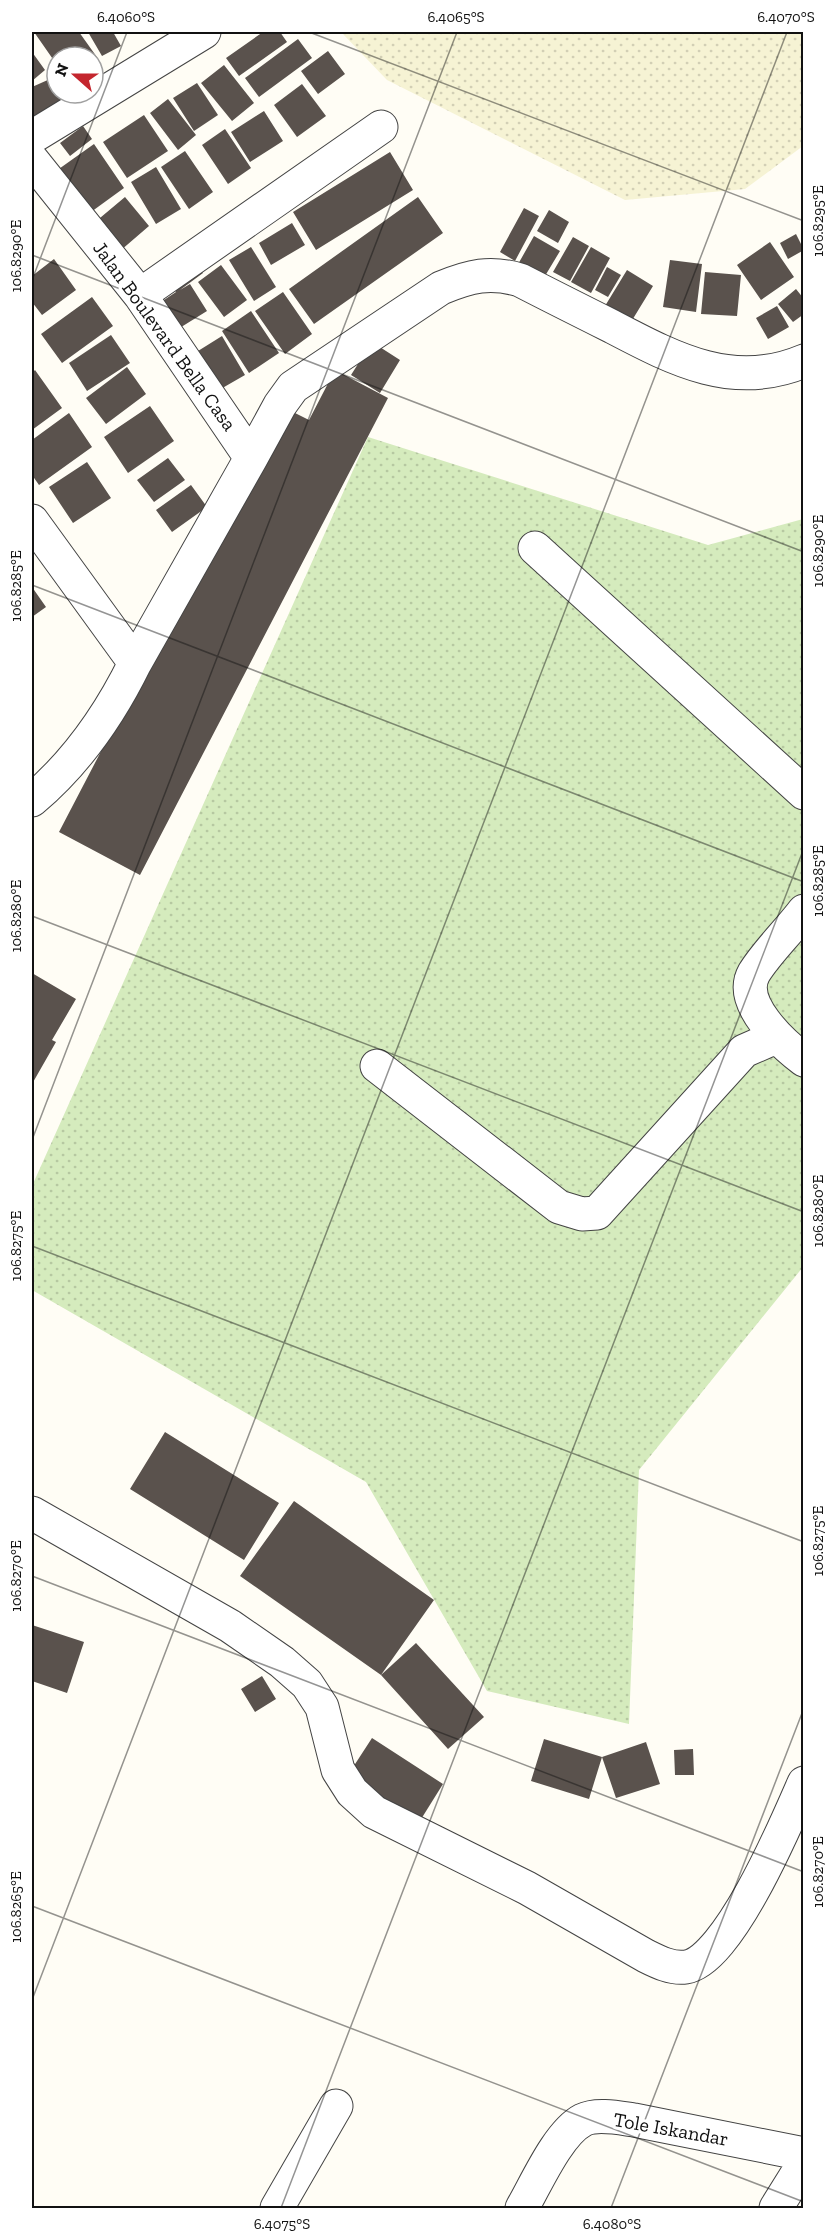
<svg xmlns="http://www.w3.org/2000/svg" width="835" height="2240" font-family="'Zilla Slab',serif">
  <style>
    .farmland { fill: url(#farmland-dots) }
    .grass { fill: url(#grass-dots) }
    .building { fill: #5a524d }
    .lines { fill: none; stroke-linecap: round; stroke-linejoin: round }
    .minor-casing { stroke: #444; stroke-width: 35 }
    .minor { stroke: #fff; stroke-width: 33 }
    .ticks { fill: none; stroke: #111; stroke-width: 1.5; stroke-opacity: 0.45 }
    .labels { text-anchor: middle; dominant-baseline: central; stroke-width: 6; stroke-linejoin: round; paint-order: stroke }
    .street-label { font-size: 20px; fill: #111; stroke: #fff }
    .neatline { fill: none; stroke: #111; stroke-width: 2 }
    .ticks-label { font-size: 15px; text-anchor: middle; fill: #111 }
  </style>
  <defs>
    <pattern id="farmland-dots" width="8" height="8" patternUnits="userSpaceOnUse" patternTransform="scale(1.5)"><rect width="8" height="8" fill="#f6f3d4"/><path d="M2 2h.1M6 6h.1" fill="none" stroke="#d2cfb5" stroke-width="1.8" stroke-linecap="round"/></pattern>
    <pattern id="grass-dots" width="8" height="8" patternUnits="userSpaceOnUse" patternTransform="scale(1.5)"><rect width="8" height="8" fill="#d5ebbd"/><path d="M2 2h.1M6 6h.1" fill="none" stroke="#b6c8a1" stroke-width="1.8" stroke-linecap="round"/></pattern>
  </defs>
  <rect width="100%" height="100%" fill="#fffdf5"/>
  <!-- farmland -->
  <path class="farmland" d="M341 32H803V146L745 189 625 200 387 80Z"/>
  <!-- grass -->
  <path class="grass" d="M368 437 708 545 803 519V1267L639 1470 629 1724 487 1691 366 1482 32 1290V1186Z"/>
  <!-- building -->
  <path class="building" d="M34 32H79L99 60 93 65V57H57V65Z
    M88 32H113L121 46 102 56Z
    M263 32H280L287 42 239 76 226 58Z
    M298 39 312 58 259 97 245 78Z
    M328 51 345 74 318 94 301 71Z
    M32 52 45 70 32 81Z
    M224 65 254 103 232 121 201 83Z
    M50 79 63 105 33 119 32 87Z
    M197 83 218 115 194 131 173 98Z
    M302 84 326 116 297 137 274 105Z
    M168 99 196 135 178 150 150 113Z
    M264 111 283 141 250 162 231 132Z
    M144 115 168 151 127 178 103 142Z
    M83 126 92 139 70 156 60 143Z
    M225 129 251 168 228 184 202 145Z
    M94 144 124 188 80 220 49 176Z
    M185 151 213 192 189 209 161 167Z
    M390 152 413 190 316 250 293 212Z
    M156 167 181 209 156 224 131 182Z
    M125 197 149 226 113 257 88 228Z
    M418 197 443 233 314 324 289 289Z
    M524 208 539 216 515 261 500 252Z
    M549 210 569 222 558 243 537 231Z
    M292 223 305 245 271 265 259 243Z
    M796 234 804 250 788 259 780 243Z
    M534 236 560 251 542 281 517 266Z
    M573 237 589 246 570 281 553 272Z
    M770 242 794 277 761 300 737 265Z
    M251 247 276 287 254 301 229 260Z
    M591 247 610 258 591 293 571 282Z
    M54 259 76 290 42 315 32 302V276Z
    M193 259 203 273 180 290 190 284 207 311 178 329 161 302 176 292 166 278Z
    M670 260 702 264 696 312 663 307Z
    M221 265 247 300 224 317 198 282Z
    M607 267 621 275 608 297 595 290Z
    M627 270 653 286 631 322 605 306Z
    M705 272 741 275 737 316 701 314Z
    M796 289 804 299V314L793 322 778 304Z
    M283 292 312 334 285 354 255 311Z
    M92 297 113 326 62 363 41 334Z
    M777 306 789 327 768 339 756 318Z
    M251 311 279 353 249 373 222 331Z
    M111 335 130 363 87 391 69 363Z
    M222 336 245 375 212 394 190 356Z
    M372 342 400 360 380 393 351 375Z
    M127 367 146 394 106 424 86 398Z
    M35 370 62 408 32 430V373Z
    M335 370 388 398 140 875 59 832 281 406 309 420Z
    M150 406 174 441 128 473 104 437Z
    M69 413 92 447 39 485 32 475V440Z
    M168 458 185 480 154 502 137 480Z
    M87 462 111 498 73 523 49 487Z
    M191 485 207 507 172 532 156 510Z
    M32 587 46 607 32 617Z
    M32 973 76 999 52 1040 56 1042 32 1084Z
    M165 1432 279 1503 244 1560 130 1489Z
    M294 1501 434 1600 381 1675 416 1643 484 1717 448 1749 381 1675 240 1576Z
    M32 1625 84 1642 67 1693 32 1681Z
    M262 1676 276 1699 255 1712 241 1689Z
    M372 1738 443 1784 418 1824 346 1778Z
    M544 1739 602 1757 589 1799 531 1781Z
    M646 1742 660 1784 616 1798 602 1757Z
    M693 1749 694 1775H675L674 1750Z"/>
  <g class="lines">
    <!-- minor casing -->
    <g class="minor-casing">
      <path id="minor" d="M32 137 204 32
        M32 160 140 295 251 458 135 663
        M140 295 381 127
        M251 458 280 405 293 387 441 288C470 276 490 271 520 280 551 296 581 311 611 326 674 359 733 391 804 361
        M32 521 135 663C109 716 77 762 32 800
        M535 548 804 793
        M804 911C789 931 766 953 754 973 737 1003 783 1044 804 1060
        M377 1066 559 1207 582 1214 597 1213 744 1051 776 1037
        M32 1513 230 1626 282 1662 307 1684 322 1707 338 1770 352 1792 374 1812 527 1888 646 1956C658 1962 672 1969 686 1967 729 1960 787 1822 804 1783
        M277 2208 336 2106
        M522 2208C536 2184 558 2133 583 2120 597 2113 620 2118 634 2120L804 2154
        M776 2208 804 2163"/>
    </g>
    <!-- minor -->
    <use href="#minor" class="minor"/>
  </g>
  <!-- ticks -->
  <path class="ticks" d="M309 32 804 221M32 255 804 552M32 280 127 32M32 585 804 882M32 916 804 1212M32 1140 457 32M32 1246 804 1542M32 1576 804 1872M32 1906 804 2202M32 2000 787 32M281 2208 804 848M611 2208 804 1708"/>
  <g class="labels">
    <!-- street labels -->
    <g class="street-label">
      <text transform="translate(165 336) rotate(54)">Jalan Boulevard Bella Casa</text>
      <text transform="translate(671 2129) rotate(10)">Tole Iskandar</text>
    </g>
  </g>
  <!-- border -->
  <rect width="835" height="2240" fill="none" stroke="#ffffff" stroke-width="66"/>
  <!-- north arrow -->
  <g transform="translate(75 75) rotate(291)"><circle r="28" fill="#ffffff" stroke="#a0a0a0" stroke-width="1.5"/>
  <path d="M0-4.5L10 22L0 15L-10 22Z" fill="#c4262e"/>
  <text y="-9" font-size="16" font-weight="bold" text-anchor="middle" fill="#111111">N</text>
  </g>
  <rect x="33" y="33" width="769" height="2174" class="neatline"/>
  <g class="ticks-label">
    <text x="126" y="22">6.4060°S</text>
    <text x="456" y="22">6.4065°S</text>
    <text x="786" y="22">6.4070°S</text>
    <text transform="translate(818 221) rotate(-90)" y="5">106.8295°E</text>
    <text transform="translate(16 256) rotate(-90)" y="5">106.8290°E</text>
    <text transform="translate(818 551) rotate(-90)" y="5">106.8290°E</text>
    <text transform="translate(16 586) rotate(-90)" y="5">106.8285°E</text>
    <text transform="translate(818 881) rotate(-90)" y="5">106.8285°E</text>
    <text transform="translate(16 916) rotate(-90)" y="5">106.8280°E</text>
    <text transform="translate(818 1211) rotate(-90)" y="5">106.8280°E</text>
    <text transform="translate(16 1246) rotate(-90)" y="5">106.8275°E</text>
    <text transform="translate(818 1541) rotate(-90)" y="5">106.8275°E</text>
    <text transform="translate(16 1576) rotate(-90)" y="5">106.8270°E</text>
    <text transform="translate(818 1872) rotate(-90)" y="5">106.8270°E</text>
    <text transform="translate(16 1907) rotate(-90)" y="5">106.8265°E</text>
    <text x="282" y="2229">6.4075°S</text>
    <text x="612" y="2229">6.4080°S</text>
  </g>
</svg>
